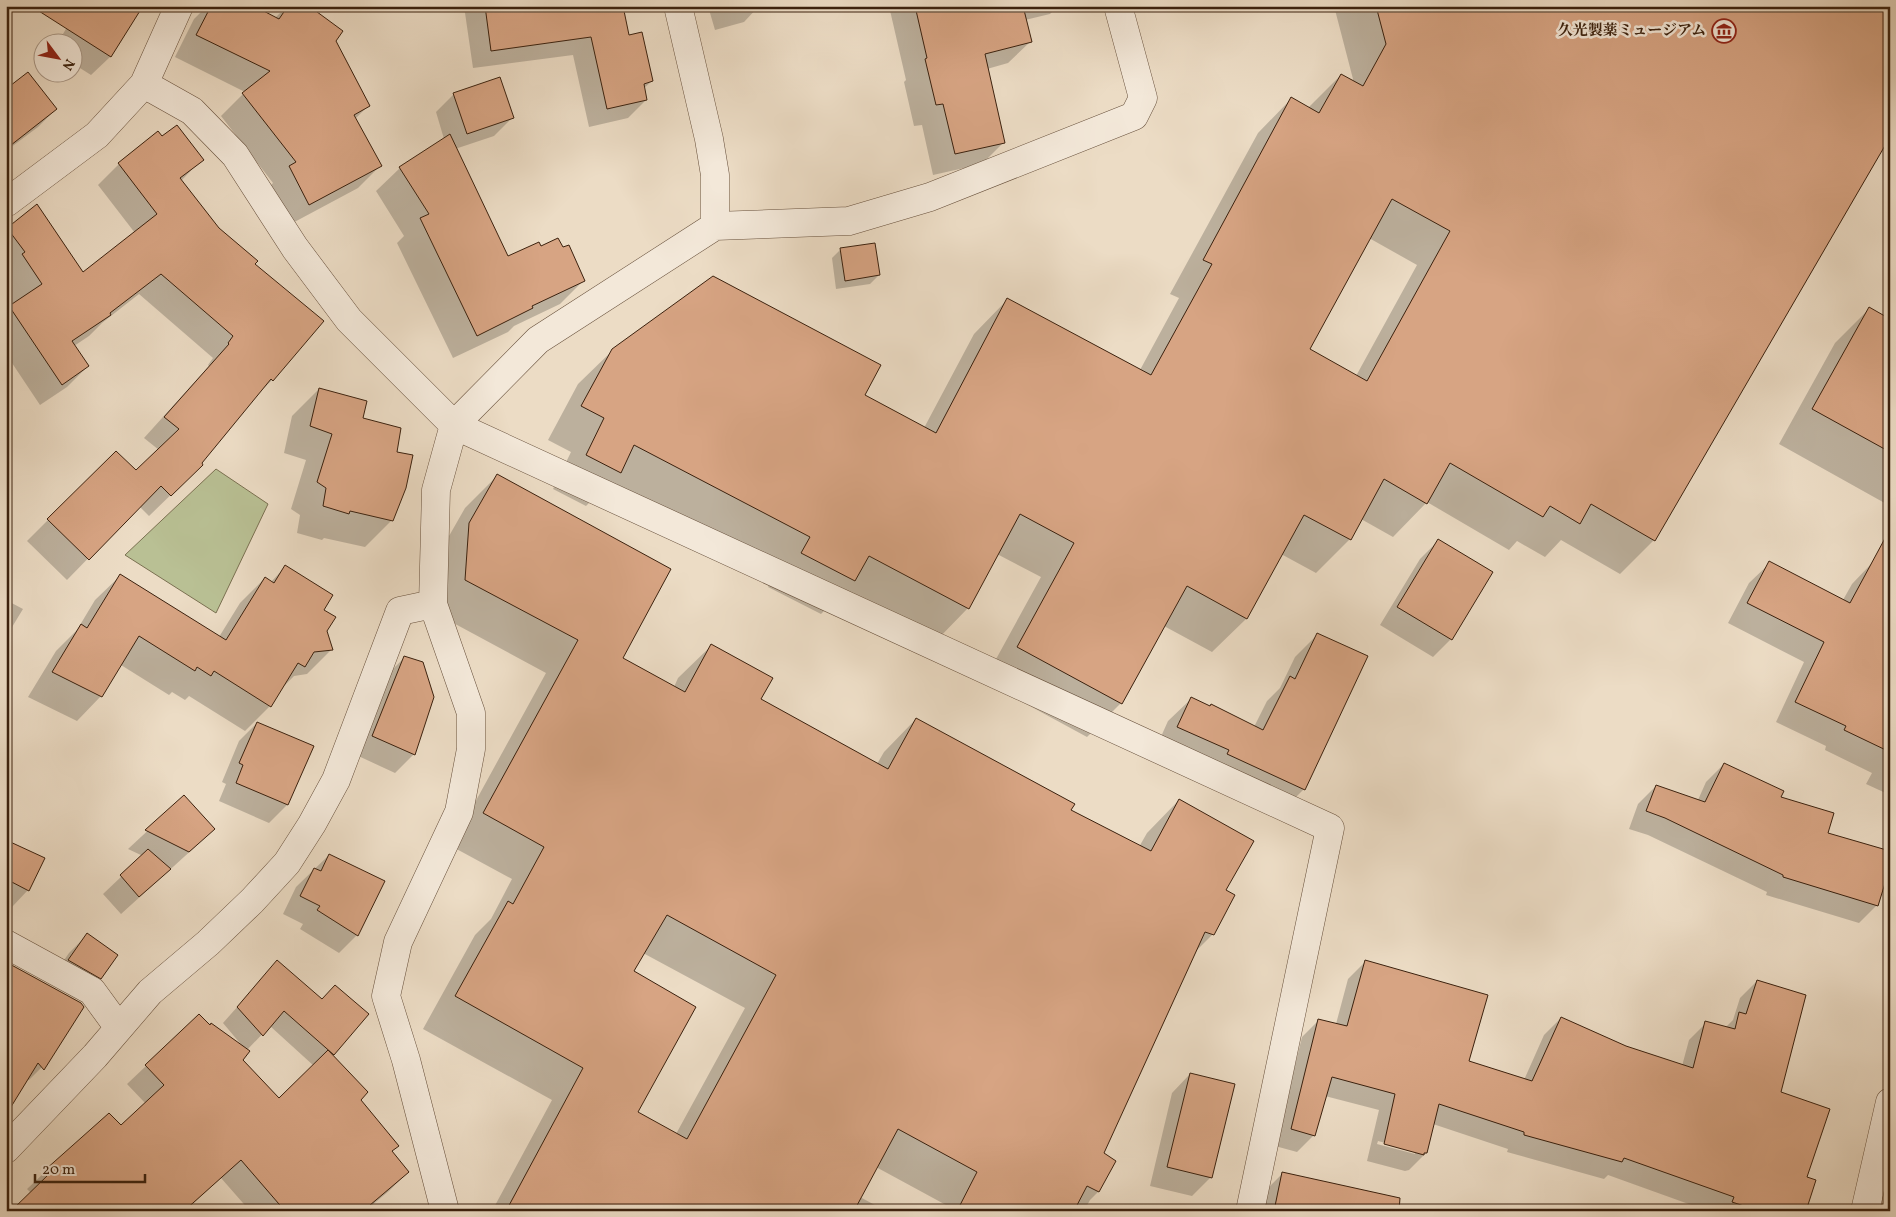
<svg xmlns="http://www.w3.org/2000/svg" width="1896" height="1217" font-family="Vollkorn,'Noto Serif JP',serif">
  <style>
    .green { fill: #b9c094; stroke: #7a7051 }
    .shadow { fill: #0003; fill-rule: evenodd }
    .building { fill: #d7a483; stroke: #3b210e; fill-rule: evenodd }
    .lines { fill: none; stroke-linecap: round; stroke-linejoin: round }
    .minor-casing { stroke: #67503c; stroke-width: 29 }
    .tertiary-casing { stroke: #67503c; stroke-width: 29 }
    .minor { stroke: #f3e8d9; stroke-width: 28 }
    .tertiary { stroke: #f3e8d9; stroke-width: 28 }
    .labels { text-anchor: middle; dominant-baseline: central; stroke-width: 5; stroke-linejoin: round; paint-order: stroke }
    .poi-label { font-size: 15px; font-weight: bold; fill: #3b210e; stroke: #f3e8d9; text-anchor: end }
  </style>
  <rect width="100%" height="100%" fill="#ecdcc5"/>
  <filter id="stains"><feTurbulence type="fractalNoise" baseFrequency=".004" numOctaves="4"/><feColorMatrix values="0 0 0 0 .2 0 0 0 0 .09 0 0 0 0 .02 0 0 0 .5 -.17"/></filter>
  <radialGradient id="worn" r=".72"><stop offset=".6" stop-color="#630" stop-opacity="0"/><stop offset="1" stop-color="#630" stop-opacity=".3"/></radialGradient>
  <!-- green -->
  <path class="green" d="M216 469 268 504 216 613 125 555Z"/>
  <!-- shadow -->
  <path class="shadow" d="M80 6 140 8 110 57 91 75 72 63V42H58Z
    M207 6H234L275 18 287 6H307L334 41 368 106 355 119 380 166 358 188 287 226 267 189 273 183 221 116 245 92 175 57 194 19Z
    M464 6H622L628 37 652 81 643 89 646 100 628 118 589 127 573 55 473 68Z
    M708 6H759L744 22 715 30Z
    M889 6H1058L1050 14 1025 20 1030 42 1008 63 987 69 1004 142 982 164 933 175 922 125 914 126 904 82 906 80Z
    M1334 6H1547L1865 174 1654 540 1620 574 1561 540 1545 557 1517 541 1509 550 1427 502 1393 537 1361 519 1350 539 1316 573 1281 554 1246 619 1212 652 1164 626 1121 703 1087 737 984 681 1041 577 997 554 968 608 935 642 842 593 821 614 768 587 777 571 609 483 586 506 553 489 571 452 548 440 578 384 613 350 863 395 924 428 974 334 1007 300 1140 370 1179 298 1170 294 1258 133 1291 99 1308 108 1341 75 1352 81 1353 79ZM1369 238 1417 265 1356 376 1308 349Z
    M6 91 56 109 38 127 6 151Z
    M454 94 512 118 494 136 455 149 507 257 541 248 583 281 560 304 514 326 508 332 453 358 397 243 404 236 376 191 400 168 444 139 436 112Z
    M158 133 162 138 202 159 181 181 218 229 253 265 272 380 251 401 180 486 149 516 139 506 67 580 27 541 116 452 136 472 159 450 144 438 209 366 208 365 213 358 139 294 102 323 89 336 74 346 88 366 67 387 40 405 6 354V230L37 206 82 274 135 233 98 185 119 164Z
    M841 249 879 275 870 284 836 289 832 258Z
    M1869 309 1890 320V506L1779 444 1835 343Z
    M319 389 361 419 396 453 392 520 365 547 324 538 322 540 297 533 300 515 291 509 306 460 284 453 292 416Z
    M498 475 621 658 674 687 678 678 711 646 759 700 877 764 884 752 916 719 1070 811 1139 847 1147 833 1179 800 1224 891 1213 934 1195 952 1102 1153 1115 1161 1098 1192 1090 1200 1084 1211H943L946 1205 876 1167 860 1197 886 1211H492L552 1100 423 1029 475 935 491 919 512 879 451 846 546 673 433 612 437 557 465 508ZM643 953 745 1008 676 1134 636 1112 632 972Z
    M1438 541 1451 639 1433 657 1380 625 1420 559Z
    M1770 563 1843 600 1852 584 1872 563 1890 573V795L1866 784 1872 773 1825 750 1826 746 1776 722 1804 662 1728 623 1749 583Z
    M285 567 322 610 325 630 332 649 307 674 294 676 279 691 270 706 245 731 189 696 185 700 172 692 169 695 121 665 101 696 77 721 28 697 56 651 77 630 95 600 120 576 219 637 240 603 265 578 271 582Z
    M6 600 23 609 6 637Z
    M1318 634 1304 789 1281 812 1155 750 1168 721 1191 699 1254 727 1267 701 1280 688 1295 657Z
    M404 658 433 697 414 754 395 773 354 754 386 676Z
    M257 723 312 747 287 805 269 823 219 801 226 784 222 782 239 741Z
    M1724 764 1779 798 1827 834 1877 905 1859 923 1766 895 1767 892 1648 835 1629 829 1638 804 1656 786 1698 800 1706 782Z
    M184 797 195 847 121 914 103 894 143 856 128 849Z
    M6 841 28 890 12 907 6 918Z
    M329 855 357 935 339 953 300 929 303 924 283 914 296 887Z
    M87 935 100 978 82 996 51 979 69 953Z
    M277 962 321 1000 368 1015 331 1056 391 1152 408 1172 389 1191 365 1211H250L221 1178 185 1211H13L31 1193 27 1189 46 1171 120 1127 146 1104 127 1084 146 1066 209 1027 244 1048 223 1023ZM270 1026 314 1066 279 1099 241 1060 247 1050Z
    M1365 962 1467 1062 1524 1080 1544 1035 1561 1018 1626 1047 1682 1066 1689 1040 1706 1023 1725 1028 1733 1020 1740 998 1757 981 1779 1093 1805 1178V1211H1708L1608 1175 1604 1179 1507 1152 1508 1149 1433 1124 1426 1153 1409 1170 1405 1171 1367 1161 1379 1110 1325 1096 1314 1135 1297 1152 1275 1146 1302 1037 1319 1020 1336 1024 1348 979ZM1378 1141 1415 1151V1154L1377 1144Z
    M6 963 49 1060 29 1080H26Z
    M1190 1074 1211 1177 1192 1196 1150 1186 1172 1093Z
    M1283 1173 1379 1211H1261L1265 1191Z"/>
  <!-- building -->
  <path class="building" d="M31 6H143L111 57Z
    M211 6H254L279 19 288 6H309L343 31 336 41 370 106 354 115 382 166 309 205 289 166 296 162 242 93 270 71 196 35Z
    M485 6H623L629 35 642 32 653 81 644 84 647 100 607 109 591 37 491 51Z
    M915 6H1023L1032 42 985 54 1005 143 955 154 943 104 936 105 925 59 927 58Z
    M1376 6H1890V137L1655 541 1591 504 1580 524 1550 506 1543 517 1450 463 1427 504 1384 479 1351 540 1304 515 1247 619 1187 586 1122 704 1017 647 1074 543 1020 514 969 609 869 556 855 581 801 553 810 537 634 445 621 473 586 455 604 418 581 406 612 349 713 276 881 365 865 395 936 433 1007 298 1151 375 1212 264 1203 260 1291 97 1319 113 1341 74 1363 86 1386 44ZM1392 199 1450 231 1367 381 1310 349Z
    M28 72 57 109 6 149V89Z
    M500 77 514 118 467 134 453 93Z
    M177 125 204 160 180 178 219 228 258 261 255 264 324 321 273 381 271 379 202 463 203 465 171 496 161 486 89 560 47 519 116 451 136 470 179 429 164 417 229 344 228 343 233 336 161 274 110 313 111 315 72 341 89 366 62 385 9 306 42 284 22 254 25 252 7 228 37 204 83 272 157 214 118 163 158 131 162 136Z
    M450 134 508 256 539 242 541 246 558 238 563 247 569 245 585 281 532 306 533 308 477 336 420 218 429 214 399 167Z
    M875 243 880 275 845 281 840 248Z
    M1869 307 1890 319V452L1812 409Z
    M319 388 367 401 363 418 401 428 397 452 413 455 406 488 393 521 350 511 349 514 323 506 326 488 317 482 332 434 310 426Z
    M497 474 671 569 623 658 685 692 711 644 773 678 761 699 888 769 916 718 1075 804 1071 810 1151 851 1179 799 1254 841 1226 890 1235 895 1214 935 1205 932 1104 1153 1116 1161 1099 1192 1087 1186 1074 1211H957L977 1172 898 1129 854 1211H506L583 1068 455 996 508 901 513 904 544 847 483 813 578 640 465 580 469 523ZM667 915 776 975 687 1139 638 1112 696 1007 634 971Z
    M1890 529V752L1844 730 1846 726 1795 702 1824 642 1747 603 1769 561 1850 603Z
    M1438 539 1493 572 1452 640 1397 607Z
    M285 565 333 595 324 610 336 617 327 631 333 650 314 652 305 667 298 663 271 707 214 671 211 676 197 667 195 671 139 636 102 697 52 672 81 624 87 628 120 574 226 640 265 577 274 583Z
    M1317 633 1368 656 1305 790 1227 754 1229 750 1177 727 1191 697 1210 706 1211 704 1263 730 1290 676 1295 679Z
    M404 656 423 662 434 697 415 755 372 736Z
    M257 722 314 746 288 805 236 783 243 765 239 763Z
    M1724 763 1784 791 1781 797 1834 813 1828 833 1890 851V867L1878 906 1783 877V875L1665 818 1646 811 1656 785 1705 802Z
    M184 795 215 829 189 852 145 830Z
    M6 840 45 858 29 891 6 879Z
    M148 849 171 869 139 897 120 875Z
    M329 854 385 881 358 936 317 910 320 906 300 896 314 868 321 871Z
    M87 933 118 955 101 979 68 960Z
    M277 960 322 999 335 985 369 1014 334 1055 284 1011 263 1036 237 1007Z
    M1365 960 1488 995 1469 1061 1532 1081 1561 1017 1626 1046 1693 1068 1705 1021 1735 1029 1739 1012 1746 1014 1757 980 1806 995 1781 1092 1830 1109 1807 1177 1816 1180 1806 1211H1759L1732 1202 1734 1197 1624 1158 1622 1162 1524 1135V1132L1439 1104 1427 1153H1424V1155L1384 1144 1395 1094 1332 1077 1315 1136 1291 1129 1318 1019 1347 1026Z
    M6 962 81 1003 84 1007 44 1070 38 1063 6 1115Z
    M199 1014 210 1025 211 1023 250 1051 243 1060 279 1098 328 1050 368 1092 361 1100 399 1146 392 1151 409 1172 363 1211H285L241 1160 184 1211H11L49 1174 45 1170 109 1113 121 1125 164 1085 145 1065Z
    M1190 1073 1235 1084 1212 1178 1167 1167Z
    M1282 1172 1400 1198 1399 1211H1274Z"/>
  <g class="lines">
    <!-- minor casing -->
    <g class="minor-casing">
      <path id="minor" d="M144 84 192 111 235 155 295 248 349 320 454 425 1330 828 1250 1211
        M6 203 97 135 144 84 179 6
        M715 226 849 221 930 197 1134 116 1143 98 1118 6
        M6 944 92 991 119 1028
        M6 1149 95 1056 150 992 208 943 252 901 287 863 312 824 336 780 400 611 433 604
        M445 1211 406 1060 386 996 398 942 459 812 471 749V713L433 604 436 490 454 425 538 340 715 226V175L709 139 678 6"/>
    </g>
    <!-- tertiary casing -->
    <g class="tertiary-casing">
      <path id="tertiary" d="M1865 1211 1890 1102"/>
    </g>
    <!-- minor -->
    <use href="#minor" class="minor"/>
    <!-- tertiary -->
    <use href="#tertiary" class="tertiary"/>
  </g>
  <!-- icons -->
  <defs>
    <g id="museum-ring" transform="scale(1.25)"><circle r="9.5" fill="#f3e8d9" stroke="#8f2418" stroke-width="1.5"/><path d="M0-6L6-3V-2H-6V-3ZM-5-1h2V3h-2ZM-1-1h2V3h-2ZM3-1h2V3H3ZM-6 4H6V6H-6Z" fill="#8f2418"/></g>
  </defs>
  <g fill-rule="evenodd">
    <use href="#museum-ring" x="1724" y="31"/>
  </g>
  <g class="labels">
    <!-- poi labels -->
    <g class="poi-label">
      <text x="1706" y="31">久光製薬ミュージアム</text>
    </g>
  </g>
  <!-- margin -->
  <rect width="1896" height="1217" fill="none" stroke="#ecdcc5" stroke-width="25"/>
  <rect x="8" y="8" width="1881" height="1202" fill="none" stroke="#3b210e" stroke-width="2.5"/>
  <rect x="12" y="12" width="1871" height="1192" fill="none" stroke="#3b210e"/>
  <!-- north arrow -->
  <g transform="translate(58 58) rotate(122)"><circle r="24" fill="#f3e8d9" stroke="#a99888"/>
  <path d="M0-4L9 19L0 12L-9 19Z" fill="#8f2418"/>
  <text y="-8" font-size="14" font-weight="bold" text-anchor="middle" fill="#3b210e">N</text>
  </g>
  <!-- scale -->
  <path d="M35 1174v8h110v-8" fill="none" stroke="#3b210e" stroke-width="2.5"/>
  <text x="42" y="1174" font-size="15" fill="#3b210e" stroke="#f3e8d9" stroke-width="4" paint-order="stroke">20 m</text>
  <rect width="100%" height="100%" filter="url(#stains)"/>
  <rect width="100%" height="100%" fill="url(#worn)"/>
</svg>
